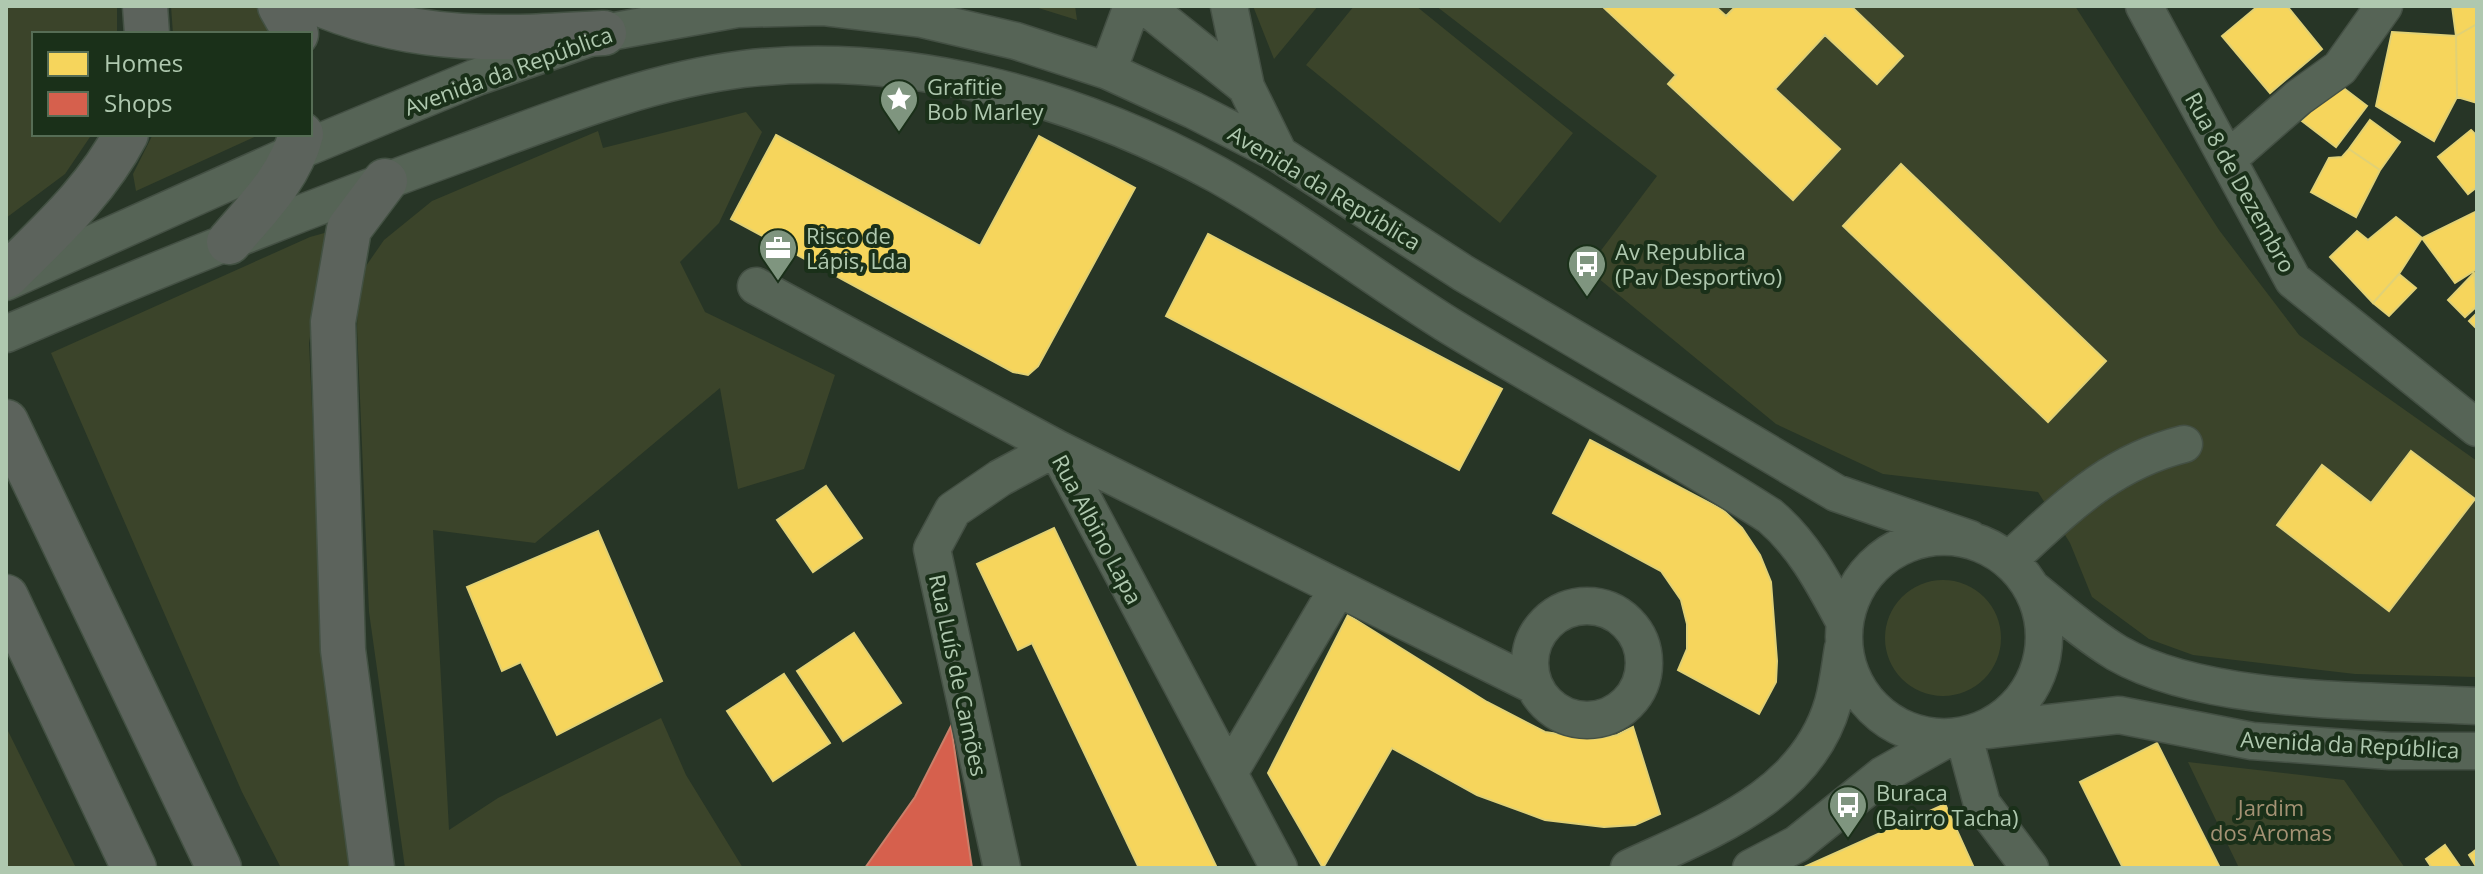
<svg xmlns="http://www.w3.org/2000/svg" width="2483" height="874" font-family="'Open Sans',sans-serif">
  <style>
    .green { fill: #3b442a }
    .homes { fill: #f6d55c; stroke: #e1d175; stroke-width: 2 }
    .shops { fill: #d6604d; stroke: #ca7f6a; stroke-width: 2 }
    .lines { fill: none; stroke-linecap: round; stroke-linejoin: round }
    .minor-casing { stroke: #445044; stroke-width: 39 }
    .highway-casing { stroke: #435143; stroke-width: 47 }
    .minor { stroke: #566456; stroke-width: 36 }
    .highway { stroke: #5c635c; stroke-width: 44 }
    .labels { text-anchor: middle; dominant-baseline: central; stroke-width: 8; stroke-linejoin: round; paint-order: stroke }
    .street-label { font-size: 22px; fill: #afc8af; stroke: #1a3019 }
    .poi-label { font-size: 22px; fill: #afc8af; stroke: #1a3019; text-anchor: start }
    .park-label { font-size: 22px; fill: #a49274; stroke: #1a3019 }
  </style>
  <rect width="100%" height="100%" fill="#273526"/>
  <!-- green -->
  <path class="green" d="M6 6H117V34H34V134H92L65 174 6 218Z
    M171 6H263L279 34H173Z
    M1032 6H1075L1077 20Z
    M1253 6H1318L1274 59Z
    M1354 6H1416L1573 133 1500 223 1306 65Z
    M1436 6H2075L2219 230 2299 335 2477 461V677L2355 674 2193 655 2149 639 2092 597 2070 543 2038 492 1883 474 1776 424 1587 269 1657 176Z
    M746 112 762 132 719 223 680 262 705 312 835 375 804 469 738 489 720 388 535 543 433 530 449 830 498 798 661 718 686 775 743 868H405L369 612 357 327 359 276 384 240 432 201 598 131 603 148Z
    M153 134H261L136 191 133 174Z
    M328 232 309 343 317 514 342 808 358 868H281L242 792 51 353 310 237Z
    M1885 638a58 58 0 1 1 116 0a58 58 0 1 1-116 0Z
    M6 726 8 731 76 868H6Z
    M2188 762 2344 780 2405 868H2239Z"/>
  <!-- homes -->
  <path class="homes" d="M1602 6H1715L1726 16 1736 6H1855L1853 8 1903 56 1877 84 1825 35 1775 89 1840 149 1793 200 1668 84 1676 75Z
    M2258 6H2287L2322 49 2270 93 2222 36Z
    M2452 6H2477V24L2456 36Z
    M2477 24V103L2457 97 2456 36Z
    M2392 32 2456 36 2457 97 2434 141 2376 106Z
    M2333 80 2367 106 2336 147 2302 121Z
    M2370 120 2400 142 2380 170 2349 149Z
    M2471 130 2477 136V187L2468 194 2438 157Z
    M776 135 980 246 1039 136 1135 188 1038 366 1028 375 1013 372 731 219Z
    M2349 149 2380 170 2356 217 2311 192 2329 158 2342 157Z
    M1901 164 2106 361 2048 422 1843 226Z
    M2477 211V269L2455 283 2422 238Z
    M2396 217 2422 238 2399 274 2373 303 2330 257 2357 231 2368 240Z
    M1208 234 1502 389 1459 470 1166 316Z
    M2474 273 2477 306 2465 317 2448 300Z
    M2399 274 2416 288 2389 316 2373 303Z
    M2477 313V329L2469 321Z
    M1590 440 1723 510 1742 528 1760 555 1771 582 1777 661 1776 682 1759 714 1678 670 1687 649V624L1681 600 1661 571 1553 513Z
    M2411 451 2475 499 2389 611 2277 525 2322 465 2371 503Z
    M826 486 862 538 813 572 777 520Z
    M1054 528 1217 868H1139L1032 643 1018 650 977 564Z
    M598 531 662 681 557 735 521 662 502 671 467 587Z
    M1348 615 1487 702 1545 732 1593 739 1617 735 1633 727 1660 814 1635 825 1604 827 1545 820 1477 795 1392 748 1323 868 1268 773Z
    M854 633 901 703 843 741 797 671Z
    M784 674 830 743 773 781 727 711Z
    M2157 743 2220 868H2123L2080 782Z
    M1945 804 1974 868H1802Z
    M2445 845 2461 868H2432L2426 859Z
    M2477 849V868L2469 855Z"/>
  <!-- shops -->
  <path class="shops" d="M951 726 972 868H865L915 797Z"/>
  <g class="lines">
    <!-- minor casing -->
    <g class="minor-casing">
      <path id="minor" d="M1145 6 1246 87 1279 154
        M1229 6 1246 87
        M2144 6 2293 280 2477 428
        M1108 71 1132 6
        M2228 159 2298 98 2340 68 2384 6
        M6 282 296 152 477 77 604 33 737 9 822 7 922 19 1016 41 1108 71 1193 110 1279 154 1463 273 1836 493 1970 539
        M756 286 1056 448 1279 868
        M6 334C157 269 310 208 465 152 555 119 648 81 743 69 906 50 1076 97 1218 175 1296 219 1369 275 1445 323 1552 389 1664 448 1770 516 1804 545 1823 582 1844 621
        M1844 637a100 100 0 1 1 200 0a100 100 0 1 1-200 0Z
        M2009 560C2065 509 2108 463 2184 444
        M2034 590C2060 611 2087 635 2117 653 2208 705 2372 700 2477 706
        M1530 663a57 57 0 1 1 114 0a57 57 0 1 1-114 0Z
        M1987 730 2119 715 2252 741 2390 751H2477
        M1964 737 1982 804 2030 868
        M1229 773 1338 588
        M1002 868 932 549 953 510 1000 478 1056 448 1533 685
        M1629 868C1708 831 1806 797 1833 703 1838 685 1840 666 1843 648
        M1751 868 1797 844 1883 775 1947 739"/>
    </g>
    <!-- highway casing -->
    <g class="highway-casing">
      <path id="highway" d="M145 6 147 34
        M280 6 296 34
        M325 6C421 44 503 39 604 33
        M229 242C257 209 290 177 301 134
        M6 276C51 231 96 191 126 134
        M6 422 219 868
        M6 597 134 868
        M372 868 343 650 333 322 349 229 385 181"/>
    </g>
    <!-- minor -->
    <use href="#minor" class="minor"/>
    <!-- highway -->
    <use href="#highway" class="highway"/>
  </g>
  <!-- icons -->
  <defs>
    <g id="sight-pin" transform="scale(2)"><path d="M0 17L-7.5 6A9.5 9.5 0 1 1 7.5 6Z" fill="#7f957f" stroke="#1a3019"/><path d="M0-6L1.8-2.2L6-1.7L2.9 1.2L3.7 5.4L0 3.3L-3.7 5.4L-2.9 1.2L-6-1.7L-1.8-2.2Z" fill="#fff"/></g>
    <g id="office-pin" transform="scale(2)"><path d="M0 17L-7.5 6A9.5 9.5 0 1 1 7.5 6Z" fill="#7f957f" stroke="#1a3019"/><path d="M-6-3h4V-5.5h4V-3h4V5H-6ZM-1-4.5V-3h2v-1.5ZM-6 0V1H6V0Z" fill="#fff"/></g>
    <g id="bus-pin" transform="scale(2)"><path d="M0 17L-7.5 6A9.5 9.5 0 1 1 7.5 6Z" fill="#7f957f" stroke="#1a3019"/><path d="M-5-6H5V4H4V6H2V4H-2V6H-4V4H-5ZM-3.5-4V0h7V-4ZM-3.5 1.2v1.5H-2V1.2ZM2 1.2v1.5H3.5V1.2Z" fill="#fff"/></g>
  </defs>
  <g fill-rule="evenodd">
    <use href="#sight-pin" x="899" y="99"/>
    <use href="#office-pin" x="778" y="248"/>
    <use href="#bus-pin" x="1587" y="264"/>
    <use href="#bus-pin" x="1848" y="805"/>
  </g>
  <g class="labels">
    <!-- street labels -->
    <g class="street-label">
      <text transform="translate(508 70) rotate(-20)">Avenida da República</text>
      <text transform="translate(2241 182) rotate(61)">Rua 8 de Dezembro</text>
      <text transform="translate(1325 187) rotate(31)">Avenida da República</text>
      <text transform="translate(1098 529) rotate(62)">Rua Albino Lapa</text>
      <text transform="translate(959 675) rotate(78)">Rua Luís de Camões</text>
      <text transform="translate(2350 744) rotate(3)">Avenida da República</text>
    </g>
    <!-- poi labels -->
    <g class="poi-label">
      <text x="927" y="86">Grafitie<tspan x="927" dy="25">Bob Marley</tspan></text>
      <text x="806" y="235">Risco de<tspan x="806" dy="25">Lápis, Lda</tspan></text>
      <text x="1615" y="251">Av Republica<tspan x="1615" dy="25">(Pav Desportivo)</tspan></text>
      <text x="1876" y="792">Buraca<tspan x="1876" dy="25">(Bairro Tacha)</tspan></text>
    </g>
    <!-- park labels -->
    <g class="park-label">
      <text x="2271" y="807">Jardim<tspan x="2271" dy="25">dos Aromas</tspan></text>
    </g>
  </g>
  <!-- border -->
  <rect width="2483" height="874" fill="none" stroke="#afc8af" stroke-width="16"/>
  <!-- legend -->
  <rect x="32" y="32" width="280" height="104" fill="#1a3019" stroke="#566d55" stroke-width="2"/>
  <rect x="48" y="52" width="40" height="24" fill="#f6d55c" stroke="#566d55" stroke-width="2"/>
  <text x="104" y="72" font-size="24" fill="#afc8af">Homes</text>
  <rect x="48" y="92" width="40" height="24" fill="#d6604d" stroke="#566d55" stroke-width="2"/>
  <text x="104" y="112" font-size="24" fill="#afc8af">Shops</text>
</svg>
